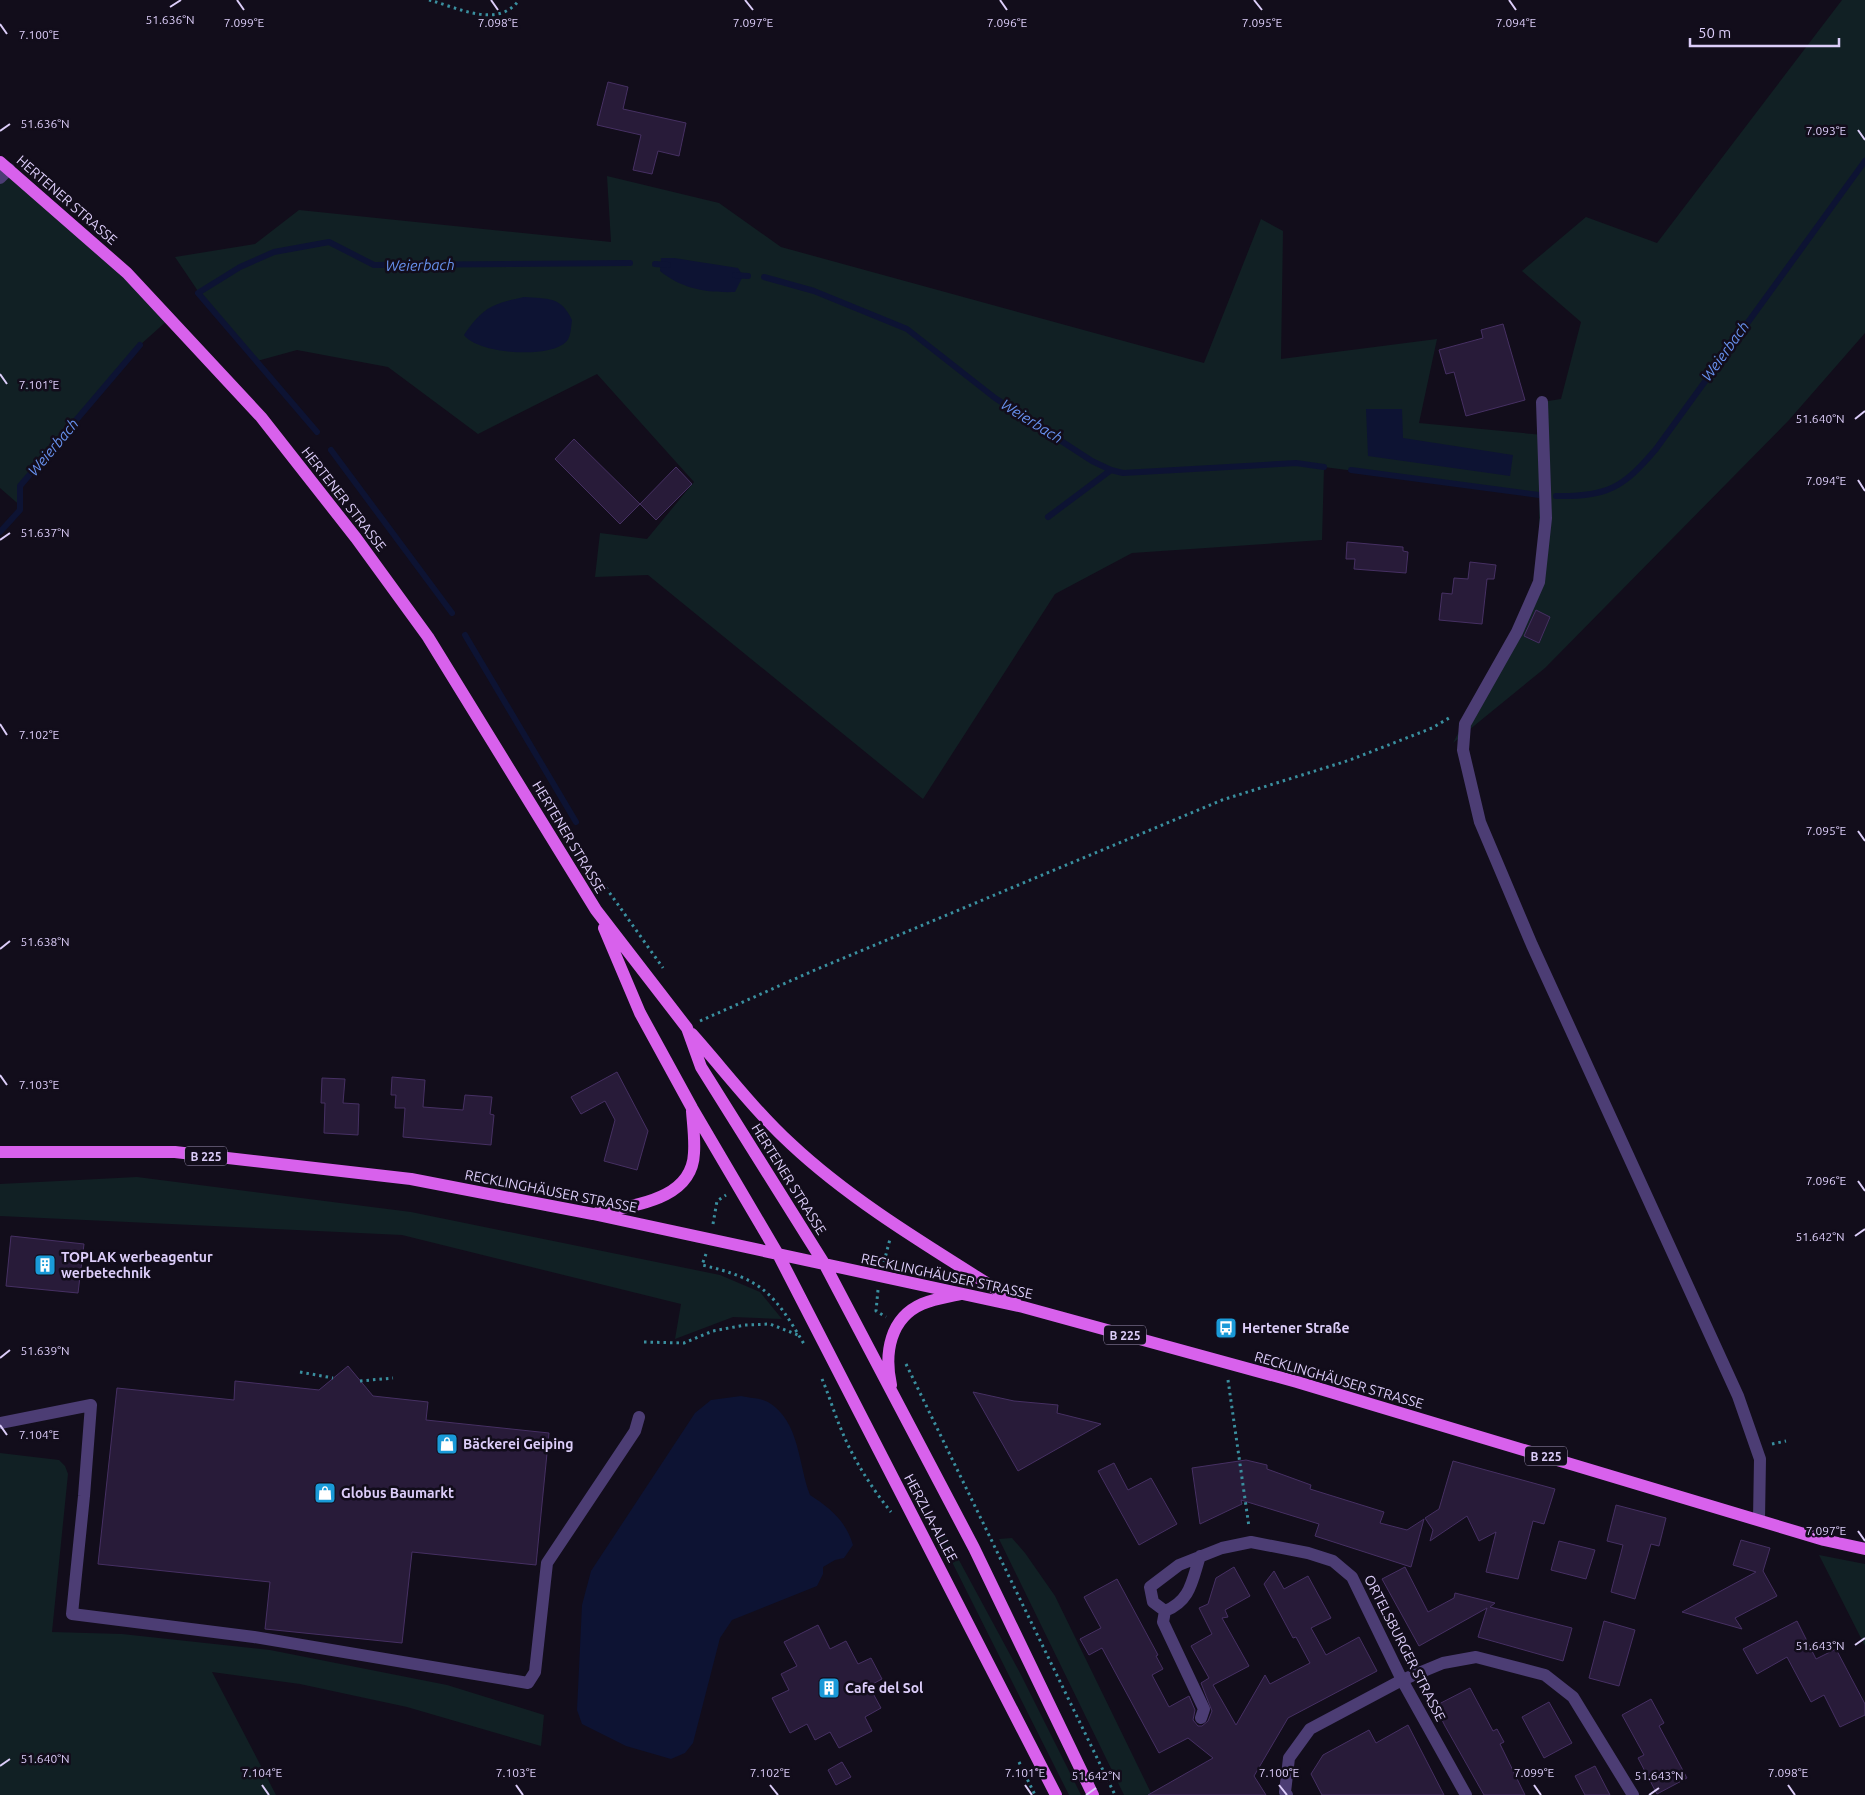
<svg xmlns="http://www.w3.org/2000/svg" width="1865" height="1795" font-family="Ubuntu,sans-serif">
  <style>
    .green { fill: #112024 }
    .water { fill: #0d1333 }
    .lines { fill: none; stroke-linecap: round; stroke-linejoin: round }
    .stream { stroke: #0d1333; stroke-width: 6 }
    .building { fill: #281b39; stroke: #463063 }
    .path { stroke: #3a8f9f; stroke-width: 3; stroke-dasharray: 2.5 4; stroke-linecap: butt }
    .minor { stroke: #4c3d74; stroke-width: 12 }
    .major { stroke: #d861ec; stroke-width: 12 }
    .ticks { fill: none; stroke: #dccdf9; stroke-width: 2 }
    .labels { text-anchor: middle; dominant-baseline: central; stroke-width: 5; stroke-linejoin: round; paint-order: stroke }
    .shield { fill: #120d1b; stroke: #9f93b6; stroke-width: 1 }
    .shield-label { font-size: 12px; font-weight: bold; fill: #dccdf9 }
    .street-label { font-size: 14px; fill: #dccdf9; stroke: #120d1b }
    .poi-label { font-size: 14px; font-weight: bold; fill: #dccdf9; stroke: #120d1b; text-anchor: start }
    .water-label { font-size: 15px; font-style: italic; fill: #6790ed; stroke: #120d1b }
    .ticks-label { font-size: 12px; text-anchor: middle; fill: #dccdf9; stroke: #120d1b; stroke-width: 5; stroke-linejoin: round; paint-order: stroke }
  </style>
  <rect width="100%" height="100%" fill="#120d1b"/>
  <!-- green -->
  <path class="green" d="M1842 0H1865V333L1789 420 1545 668 1453 743 1539 582V495L1324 467 1322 540 1132 553 1055 594 923 799 648 575 595 577 600 533 647 539 694 482 597 374 478 434 388 367 297 350 257 361 204 300 175 257 255 244 299 210 611 242 607 176 719 203 781 247 1204 363 1261 219 1283 231 1281 359 1437 339 1419 423 1543 435 1542 402 1561 399 1581 322 1522 271 1586 217 1657 243Z
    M0 162 169 319 140 345 20 486 23 508 0 488Z
    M137 1177 411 1212 720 1275 760 1292 782 1319 733 1317 675 1339 681 1304 402 1235 0 1216V1184Z
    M0 1453 59 1460 65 1466 68 1474 52 1632 122 1634 270 1650 447 1685 544 1715 541 1746 407 1707 300 1684 212 1672 276 1795H0Z
    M940 1525 1020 1673 1081 1795H1069L935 1528Z
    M1012 1538 1025 1553 1055 1596 1152 1795H1124L999 1539Z
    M1819 1555 1865 1564V1646Z"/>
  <!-- water -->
  <path class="water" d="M661 258H674L738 268 743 276 735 292C707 293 682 289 660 271Z
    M524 297C548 299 561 296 572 320 571 327 571 337 566 342 549 359 478 354 464 335 483 307 492 304 524 297Z
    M1366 409H1402L1403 438 1513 455 1510 476 1368 456Z
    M741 1396C749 1398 761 1398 768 1402 800 1421 798 1464 810 1495 830 1508 846 1521 853 1545L844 1558 835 1560 823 1567V1574L817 1586 732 1620 720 1638 693 1743 685 1753 671 1759 626 1746 582 1724 577 1710 582 1605 591 1571 695 1413 711 1400Z"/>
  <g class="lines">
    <!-- stream -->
    <path class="stream" d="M655 264 668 265
      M735 275 748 276
      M764 277 814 291 907 329 995 398 1092 461 1111 470 1123 473 1296 463 1324 467
      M317 432 198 293 240 267 274 252 329 242 374 265 630 263
      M331 450 452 613
      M1351 470 1539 495
      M1556 496C1607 497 1623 488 1656 449L1865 161
      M1048 517 1111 470
      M0 532 20 510V486L140 345
      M465 635 576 822"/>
  </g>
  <!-- building -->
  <path class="building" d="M608 82 628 87 623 109 686 123 679 156 658 151 652 174 633 170 641 135 597 125Z
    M1503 324 1525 400 1466 416 1454 372 1446 374 1439 350 1483 338 1481 330Z
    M574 439 640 504 620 524 555 459Z
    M676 467 692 484 656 520 640 504Z
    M1347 542 1403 547V551L1408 552 1406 573 1354 569 1355 559H1346Z
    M1470 562 1496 565 1494 579H1487L1482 624 1439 620 1442 593 1452 594 1454 578 1468 579Z
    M1536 610 1550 617 1539 643 1524 636Z
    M617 1072 648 1131 637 1170 604 1161 615 1120 605 1101 581 1114 571 1097Z
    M392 1077 425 1080 423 1107 463 1110 465 1095 492 1097 490 1114 494 1115 491 1145 403 1137 405 1108H395L396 1095H391Z
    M322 1078 345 1079 343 1103 359 1104 358 1135 324 1133 325 1103H321Z
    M11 1236 84 1244 78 1293 6 1286Z
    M348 1366 373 1396 428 1402 426 1420 549 1433 536 1565 412 1552 402 1643 265 1629 270 1582 98 1564 117 1388 234 1400 235 1381 319 1390Z
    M973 1392 1014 1401 1058 1405 1057 1413 1101 1424 1018 1471Z
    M1246 1460 1267 1465V1469L1311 1485 1310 1489 1384 1512 1380 1523 1407 1530 1424 1519 1411 1567 1315 1536 1319 1524 1241 1500 1242 1504 1200 1524 1192 1468Z
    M1453 1461 1555 1489 1544 1524 1533 1521 1518 1579 1486 1572 1496 1532 1479 1541 1467 1516 1430 1541 1433 1530 1425 1518 1439 1509Z
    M1114 1463 1128 1490 1151 1478 1177 1524 1139 1545 1098 1471Z
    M1616 1505 1666 1518 1659 1546 1651 1544 1635 1599 1611 1592 1623 1545 1607 1541Z
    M1741 1540 1770 1548 1763 1571 1777 1596 1735 1618 1742 1629 1682 1612 1756 1572 1733 1565Z
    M1559 1541 1595 1550 1586 1579 1551 1570Z
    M1234 1567 1250 1596 1225 1610 1228 1617 1222 1618 1249 1666 1213 1685 1236 1725 1265 1675 1270 1684 1310 1663 1296 1637 1293 1638 1264 1584 1274 1571 1284 1589 1308 1576 1331 1618 1311 1628 1326 1655 1359 1637 1377 1671 1288 1718 1254 1776 1266 1795H1148L1213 1758 1188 1738 1159 1753 1102 1648 1089 1655 1080 1639 1101 1628 1084 1597 1117 1579 1158 1655 1156 1656 1163 1669 1152 1675 1169 1707 1189 1696 1195 1710 1193 1720 1198 1726H1202L1208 1721 1212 1711 1201 1683 1209 1678 1191 1646 1212 1634 1199 1608 1208 1604 1216 1578Z
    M1405 1567 1428 1612 1454 1598 1455 1593 1495 1603 1490 1607 1572 1628 1563 1661 1478 1637 1487 1608 1419 1646 1382 1579Z
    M1604 1621 1635 1630 1619 1686 1589 1678Z
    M1797 1621 1816 1659 1836 1649 1865 1704V1715L1840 1727 1824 1695 1811 1702 1787 1657 1757 1674 1743 1649Z
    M818 1625 830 1649 846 1641 858 1664 871 1658 882 1679 869 1686 881 1708 865 1717 872 1731 839 1748 830 1732 815 1740 807 1724 790 1733 772 1698 789 1690 781 1674 797 1666 784 1642Z
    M1470 1688 1493 1731 1497 1729 1504 1742 1500 1744 1525 1795H1484L1445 1726 1435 1706Z
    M1651 1699 1664 1723 1659 1726 1687 1778 1657 1794 1638 1758 1644 1755 1622 1715Z
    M1549 1702 1572 1743 1544 1758 1522 1717Z
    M1408 1725 1444 1795H1322L1311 1774 1323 1755 1369 1730 1376 1743Z
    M842 1762 851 1777 836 1785 828 1770Z
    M1595 1766 1610 1795H1585L1575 1776Z"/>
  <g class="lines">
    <!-- path -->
    <path class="path" d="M429 0C459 8 498 29 519 0
      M587 861 663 968
      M700 1021 815 970 1222 800 1350 760 1432 728 1449 718
      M713 1224 717 1201 726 1195
      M706 1254 702 1265C762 1279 774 1293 804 1344
      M884 1262 890 1239
      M878 1290 876 1311 886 1317
      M644 1342 684 1343 713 1331 745 1325 770 1324 798 1335
      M906 1364 1115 1795
      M300 1372 333 1378
      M822 1379C829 1395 834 1413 841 1429 853 1459 871 1487 891 1512
      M1228 1380 1249 1527
      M360 1381 393 1378
      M1772 1444 1786 1441
      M1019 1762 1035 1795"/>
    <!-- minor -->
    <path class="minor" d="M0 178 9 169
      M1542 402 1546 518 1539 582 1517 632 1465 724 1463 750 1480 822 1532 945 1738 1396 1760 1459 1759 1519
      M0 1423 91 1405 84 1496 72 1614 254 1637 528 1683 535 1672 547 1563 635 1431 639 1417
      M1200 1556C1192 1580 1191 1601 1165 1611L1153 1602 1150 1587 1179 1565 1222 1548 1251 1542 1308 1553 1333 1561 1352 1577 1402 1680 1466 1795
      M1165 1611 1163 1622 1204 1709 1201 1718
      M1287 1795 1285 1792 1289 1758 1310 1729 1402 1680 1443 1663 1476 1657 1545 1675 1573 1697 1633 1795"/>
    <!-- major -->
    <path class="major" d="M0 162 127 273 261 417 356 538 428 637 596 910 687 1028 701 1067 825 1265 974 1548 1093 1795
      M604 928 640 1013 692 1108 779 1256 1056 1795
      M692 1034C724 1070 755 1111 791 1144 856 1205 940 1253 1015 1301
      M0 1152H175L411 1179 593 1214 1023 1307 1297 1382 1824 1540 1865 1549
      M597 1213C632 1205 692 1201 694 1153 695 1139 693 1125 692 1111
      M891 1385C884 1353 890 1318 922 1304 934 1299 948 1297 961 1294"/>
  </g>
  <!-- ticks -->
  <path class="ticks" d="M237 0 244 10M491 0 498 10M745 0 753 10M1000 0 1007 10M1254 0 1262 10M1509 0 1516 10M170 7 181 0M0 24 7 34M1858 130 1865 140M0 131 10 124M0 374 7 384M1855 419 1865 411M1858 480 1865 491M0 540 10 533M0 724 7 735M1858 831 1865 841M0 949 10 941M0 1075 7 1085M1858 1181 1865 1191M1855 1236 1865 1229M0 1358 10 1350M0 1425 7 1435M1858 1531 1865 1541M1855 1645 1865 1638M0 1766 10 1759M262 1785 269 1795M516 1785 523 1795M770 1785 778 1795M1025 1785 1032 1795M1279 1785 1287 1795M1534 1785 1541 1795M1788 1785 1795 1795M1086 1795 1096 1788M1649 1795 1659 1788"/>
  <!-- icons -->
  <defs>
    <g id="building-square" transform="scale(1.125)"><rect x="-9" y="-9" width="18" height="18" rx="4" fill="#1a9ad8" stroke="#120d1b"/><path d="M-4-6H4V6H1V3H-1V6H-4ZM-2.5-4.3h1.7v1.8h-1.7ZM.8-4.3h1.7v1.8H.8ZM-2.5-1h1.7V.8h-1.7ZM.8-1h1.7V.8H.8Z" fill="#fff"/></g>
    <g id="bus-square" transform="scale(1.125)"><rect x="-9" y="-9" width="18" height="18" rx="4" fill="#1a9ad8" stroke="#120d1b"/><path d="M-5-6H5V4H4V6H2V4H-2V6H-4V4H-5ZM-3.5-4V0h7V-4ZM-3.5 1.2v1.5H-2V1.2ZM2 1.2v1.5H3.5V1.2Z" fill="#fff"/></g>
    <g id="shop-square" transform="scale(1.125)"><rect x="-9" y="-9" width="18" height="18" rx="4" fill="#1a9ad8" stroke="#120d1b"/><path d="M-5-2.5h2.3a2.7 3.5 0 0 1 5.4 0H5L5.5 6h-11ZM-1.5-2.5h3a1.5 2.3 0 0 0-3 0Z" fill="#fff"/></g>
  </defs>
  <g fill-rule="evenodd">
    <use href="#building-square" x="45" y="1265"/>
    <use href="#bus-square" x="1226" y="1328"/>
    <use href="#shop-square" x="447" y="1444"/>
    <use href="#shop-square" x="325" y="1493"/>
    <use href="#building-square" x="829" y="1688"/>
  </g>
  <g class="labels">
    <!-- shield labels -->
    <g class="shield">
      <rect x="185" y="1146.5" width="42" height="19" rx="4"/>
      <rect x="1104" y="1325.5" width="42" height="19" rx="4"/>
      <rect x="1525" y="1446.5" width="42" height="19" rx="4"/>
    </g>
    <g class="shield-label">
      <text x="206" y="1156">B 225</text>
      <text x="1125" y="1335">B 225</text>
      <text x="1546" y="1456">B 225</text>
    </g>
    <!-- street labels -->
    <g class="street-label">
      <text transform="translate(67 200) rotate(41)">HERTENER STRASSE</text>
      <text transform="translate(344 499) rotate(52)">HERTENER STRASSE</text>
      <text transform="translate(569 837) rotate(59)">HERTENER STRASSE</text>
      <text transform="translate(789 1179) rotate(58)">HERTENER STRASSE</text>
      <text transform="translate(551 1191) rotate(11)">RECKLINGHÄUSER STRASSE</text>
      <text transform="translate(947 1276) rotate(12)">RECKLINGHÄUSER STRASSE</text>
      <text transform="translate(1339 1380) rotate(16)">RECKLINGHÄUSER STRASSE</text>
      <text transform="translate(931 1518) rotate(62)">HERZLIA-ALLEE</text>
      <text transform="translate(1405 1648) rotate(63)">ORTELSBURGER STRASSE</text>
    </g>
    <!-- poi labels -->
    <g class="poi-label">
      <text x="61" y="1257">TOPLAK werbeagentur<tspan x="61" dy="16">werbetechnik</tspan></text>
      <text x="1242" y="1328">Hertener Straße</text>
      <text x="463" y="1444">Bäckerei Geiping</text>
      <text x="341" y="1493">Globus Baumarkt</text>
      <text x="845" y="1688">Cafe del Sol</text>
    </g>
    <!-- water labels -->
    <g class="water-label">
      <text transform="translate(420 265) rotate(-1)">Weierbach</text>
      <text transform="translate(1725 351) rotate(-54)">Weierbach</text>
      <text transform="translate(1032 421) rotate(32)">Weierbach</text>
      <text transform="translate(53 447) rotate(-50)">Weierbach</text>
    </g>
  </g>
  <g class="ticks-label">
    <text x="170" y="24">51.636°N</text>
    <text x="244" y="27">7.099°E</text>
    <text x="498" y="27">7.098°E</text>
    <text x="753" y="27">7.097°E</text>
    <text x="1007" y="27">7.096°E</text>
    <text x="1262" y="27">7.095°E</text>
    <text x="1516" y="27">7.094°E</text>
    <text x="39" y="39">7.100°E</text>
    <text x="45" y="128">51.636°N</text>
    <text x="1826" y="135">7.093°E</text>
    <text x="39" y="389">7.101°E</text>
    <text x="1820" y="423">51.640°N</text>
    <text x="1826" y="485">7.094°E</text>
    <text x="45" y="537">51.637°N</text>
    <text x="39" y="739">7.102°E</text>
    <text x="1826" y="835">7.095°E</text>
    <text x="45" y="946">51.638°N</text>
    <text x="39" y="1089">7.103°E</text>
    <text x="1826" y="1185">7.096°E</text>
    <text x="1820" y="1241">51.642°N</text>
    <text x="45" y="1355">51.639°N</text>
    <text x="39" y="1439">7.104°E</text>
    <text x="1826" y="1535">7.097°E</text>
    <text x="1820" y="1650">51.643°N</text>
    <text x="45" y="1763">51.640°N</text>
    <text x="262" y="1777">7.104°E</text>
    <text x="516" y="1777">7.103°E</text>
    <text x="770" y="1777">7.102°E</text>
    <text x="1025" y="1777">7.101°E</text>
    <text x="1279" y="1777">7.100°E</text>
    <text x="1534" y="1777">7.099°E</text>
    <text x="1788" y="1777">7.098°E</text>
    <text x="1096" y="1780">51.642°N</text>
    <text x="1659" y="1780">51.643°N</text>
  </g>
  <!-- scale -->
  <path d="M1690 38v8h149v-8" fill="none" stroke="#dccdf9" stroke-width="2.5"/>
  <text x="1698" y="38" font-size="15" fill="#dccdf9" stroke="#120d1b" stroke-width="4" paint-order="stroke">50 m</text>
</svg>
